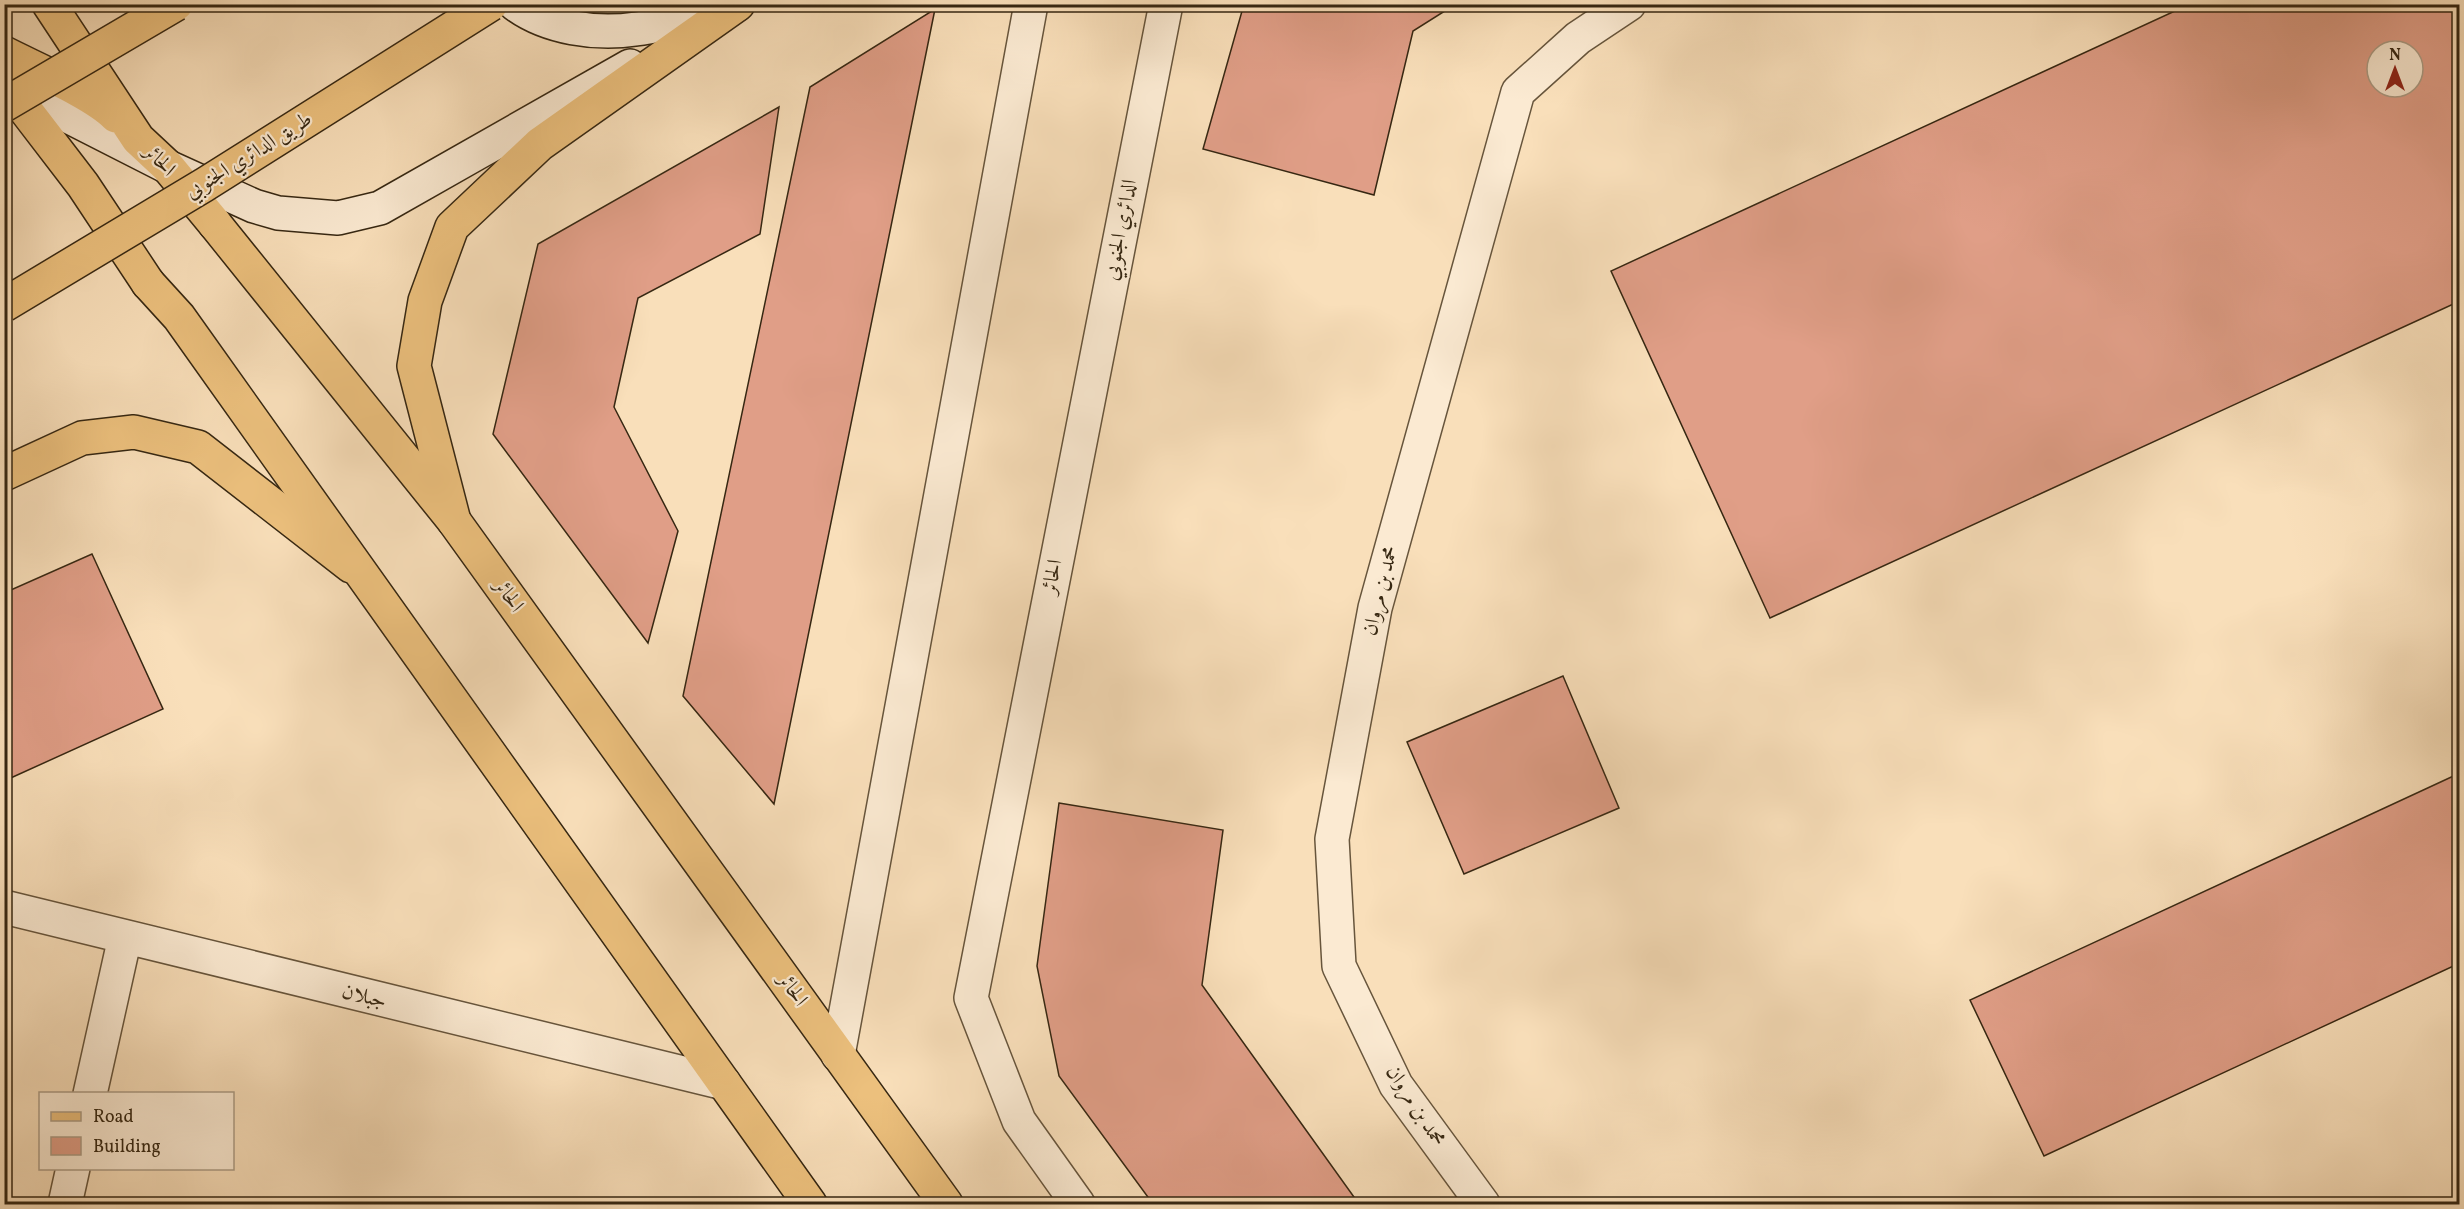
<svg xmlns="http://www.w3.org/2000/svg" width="2464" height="1209" font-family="Vollkorn,Amiri,serif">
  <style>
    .building { fill: #e09e87; stroke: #362712; stroke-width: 1.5; fill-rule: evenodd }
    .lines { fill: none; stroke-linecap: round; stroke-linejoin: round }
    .minor-casing { stroke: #67553c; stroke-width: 36 }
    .tertiary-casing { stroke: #67553c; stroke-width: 36 }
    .secondary-casing { stroke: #362712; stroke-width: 36 }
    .primary-casing { stroke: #362712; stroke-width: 36 }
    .trunk-casing { stroke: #362712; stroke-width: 36 }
    .minor { stroke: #fbead2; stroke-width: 33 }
    .tertiary { stroke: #fbead2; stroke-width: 33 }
    .secondary { stroke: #fbead2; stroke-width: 33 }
    .primary { stroke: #ecc07d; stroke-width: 33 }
    .trunk { stroke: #ecc07d; stroke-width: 33 }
    .motorway-bridge-casing { stroke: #362712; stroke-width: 36; stroke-linecap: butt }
    .motorway-bridge { stroke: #ecc07d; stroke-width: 33 }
    .labels { text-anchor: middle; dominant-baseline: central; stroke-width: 4.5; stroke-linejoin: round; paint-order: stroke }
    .street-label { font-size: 21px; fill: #362712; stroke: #fbead2 }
  </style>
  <rect width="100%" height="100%" fill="#f9dfba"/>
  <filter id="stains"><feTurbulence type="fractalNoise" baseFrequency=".00333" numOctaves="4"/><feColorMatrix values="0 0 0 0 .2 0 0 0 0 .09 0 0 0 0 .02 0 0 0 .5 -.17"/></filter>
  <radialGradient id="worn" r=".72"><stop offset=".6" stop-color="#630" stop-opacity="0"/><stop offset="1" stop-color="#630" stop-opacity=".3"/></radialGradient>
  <!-- building -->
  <path class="building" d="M1244 4H1456L1413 31 1374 195 1203 149Z
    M2190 4H2460V301L1770 618 1611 271ZM2377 51H2413V87H2377Z
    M935 9 774 804 683 696 810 87Z
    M779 107 760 234 638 298 614 407 678 531 648 643 493 434 538 244Z
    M92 554 163 709 4 781V593Z
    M1563 676 1619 808 1464 874 1407 742Z
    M2460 773V963L2044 1156 1970 1000Z
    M1059 803 1223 830 1202 985 1359 1204H1153L1059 1076 1037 966Z"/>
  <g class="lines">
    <!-- minor casing -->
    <g class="minor-casing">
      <path id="minor" d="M4 907 724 1083
        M90 1094 125 937
        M65 1204 73 1168
        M1078 1204 1019 1121 971 998 1166 4
        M1483 1204 1396 1085 1339 966 1332 839 1375 608 1518 92 1578 38 1629 4"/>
    </g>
    <!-- tertiary casing -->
    <g class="tertiary-casing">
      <path id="tertiary" d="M838 1055 1031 4"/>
    </g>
    <!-- secondary casing -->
    <g class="secondary-casing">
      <path id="secondary" d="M515 4C547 28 596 35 636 29 668 25 704 13 736 5
        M7 85 168 167 254 206 278 213 338 218 380 208 630 66"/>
    </g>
    <!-- primary casing -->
    <g class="primary-casing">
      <path id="primary" d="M49 4 138 139 168 167 215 224
        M4 53C35 69 93 93 116 116
        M4 82 83 185 148 283
        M4 474 82 438 134 432 198 447 351 566
        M454 521 414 366 425 301 452 227 540 144 738 4"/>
    </g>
    <!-- trunk casing -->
    <g class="trunk-casing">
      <path id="trunk" d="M215 224 454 521 946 1204
        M148 283 179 317 810 1204"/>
    </g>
    <!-- minor -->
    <use href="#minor" class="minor"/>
    <!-- tertiary -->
    <use href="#tertiary" class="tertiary"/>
    <!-- secondary -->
    <use href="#secondary" class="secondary"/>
    <!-- primary -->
    <use href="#primary" class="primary"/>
    <!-- trunk -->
    <use href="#trunk" class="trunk"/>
    <!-- motorway-bridge casing -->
    <g class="motorway-bridge-casing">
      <path id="motorway-bridge" d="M4 105 176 4
        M4 305 204 185 491 4"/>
    </g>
    <!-- motorway-bridge -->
    <use href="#motorway-bridge" class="motorway-bridge"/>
  </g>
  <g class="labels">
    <!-- street labels -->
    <g class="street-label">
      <text transform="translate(249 156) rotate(-32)">طريق الدائري الجنوبي</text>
      <text transform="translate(159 161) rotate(45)">الحائر</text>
      <text transform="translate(1121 230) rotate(-79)">الدائري الجنوبي</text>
      <text transform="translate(1053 577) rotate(-79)">الحائر</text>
      <text transform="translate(1381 591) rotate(-76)">محمد بن مروان</text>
      <text transform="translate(508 596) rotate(54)">الحائر</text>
      <text transform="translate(792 990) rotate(54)">الحائر</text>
      <text transform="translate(364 997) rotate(14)">جبلان</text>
      <text transform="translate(1415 1106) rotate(57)">محمد بن مروان</text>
    </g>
  </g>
  <!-- margin -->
  <rect width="2464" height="1209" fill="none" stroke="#f9dfba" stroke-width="24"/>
  <rect x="6" y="6" width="2452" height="1197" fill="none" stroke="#362712" stroke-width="3"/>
  <rect x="12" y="12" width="2440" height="1185" fill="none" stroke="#362712" stroke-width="1.5"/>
  <!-- legend -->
  <rect x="39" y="1092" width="195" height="78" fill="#fbead2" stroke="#ac9c85" stroke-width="1.5"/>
  <rect x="51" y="1112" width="30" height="9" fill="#ecc07d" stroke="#ac9c85" stroke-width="1.5"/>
  <text x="93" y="1122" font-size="18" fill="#362712">Road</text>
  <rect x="51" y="1137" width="30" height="18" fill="#e09e87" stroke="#ac9c85" stroke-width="1.5"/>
  <text x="93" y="1152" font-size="18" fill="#362712">Building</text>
  <!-- north arrow -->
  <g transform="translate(2395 69)"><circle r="28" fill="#fbead2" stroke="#ac9c85" stroke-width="1.5"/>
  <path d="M0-4.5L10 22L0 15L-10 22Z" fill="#8f2418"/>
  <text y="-9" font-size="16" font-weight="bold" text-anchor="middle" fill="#362712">N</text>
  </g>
  <rect width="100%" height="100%" filter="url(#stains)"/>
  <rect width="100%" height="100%" fill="url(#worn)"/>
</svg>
